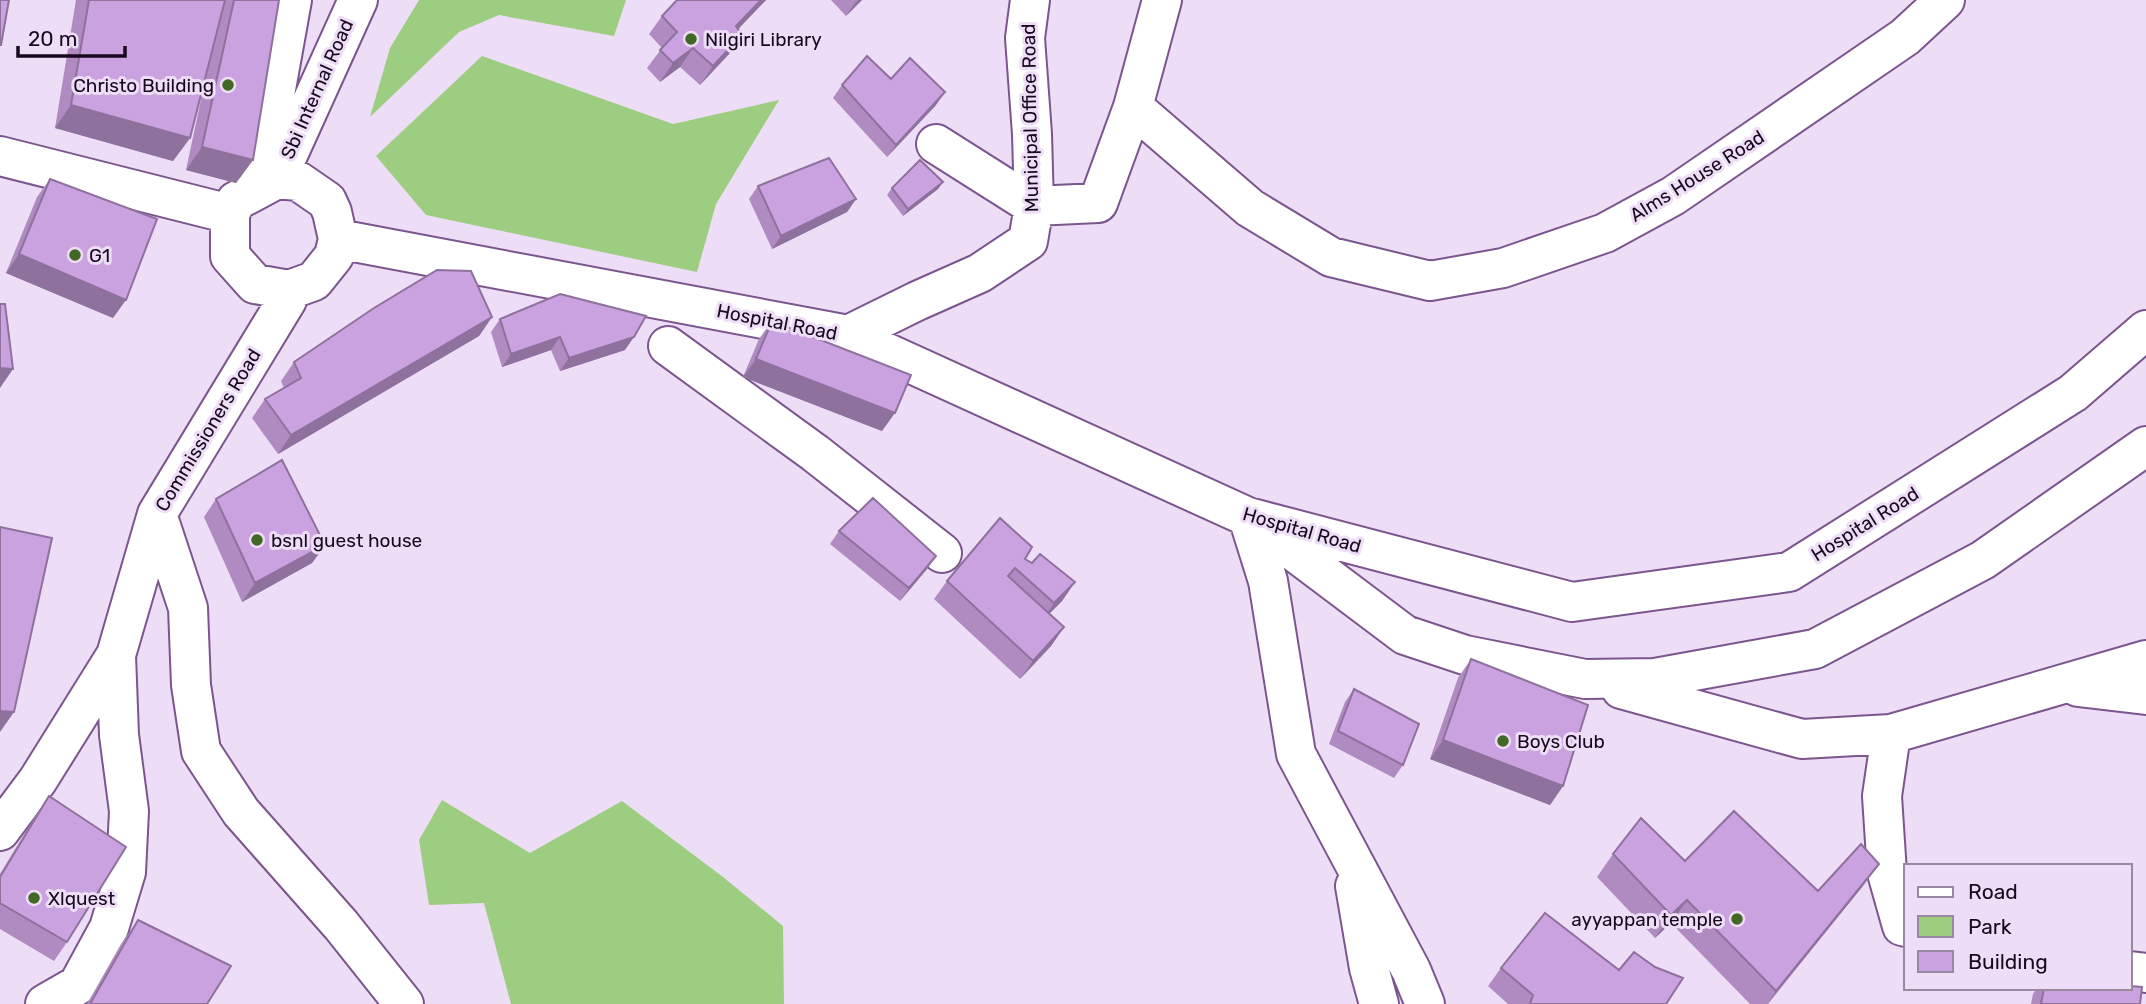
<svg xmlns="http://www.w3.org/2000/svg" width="2146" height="1004" font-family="Rubik,sans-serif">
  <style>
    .green { fill: #9dcd80 }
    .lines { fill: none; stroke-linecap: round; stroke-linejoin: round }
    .minor-casing { stroke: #7b558d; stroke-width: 42 }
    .minor { stroke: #fff; stroke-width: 38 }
    .wall { fill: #af8bc1 }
    .shaded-wall { fill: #8e719d }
    .building { fill: #cba2e0; stroke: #8e719d; stroke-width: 2 }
    .poi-dot { fill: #416824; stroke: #eeddf6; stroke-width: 2.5 }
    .labels { text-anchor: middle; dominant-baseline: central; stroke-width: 6; stroke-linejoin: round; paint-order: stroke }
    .poi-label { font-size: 19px; fill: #17081e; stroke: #eeddf6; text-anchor: start }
    .street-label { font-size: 19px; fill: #17081e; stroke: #eeddf6 }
  </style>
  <rect width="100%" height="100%" fill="#eeddf6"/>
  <!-- green -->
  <path class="green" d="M419 0H626L614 36 499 15 459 32 370 117 390 48Z
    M482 56 673 124 779 100 716 204 697 272 426 215 376 156Z
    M442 800 530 853 622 801 723 877 783 926 784 1004H511L484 903 429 905 419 840Z"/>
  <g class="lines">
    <!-- minor casing -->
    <g class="minor-casing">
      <path id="minor" d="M1133 107 1250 208 1331 257 1430 281 1503 268 1605 233 1673 196 1905 37 1945 0
        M936 144 1034 206 1098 203 1133 107 1162 0
        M0 156 230 214
        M260 178 292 0
        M277 179 298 181 327 201 332 212 338 239 334 256 314 281 289 290 255 284 230 256V214L236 201Z
        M277 179 358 0
        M338 239 848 335 1248 517 1572 602 1789 572 2073 393 2146 330
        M848 335 917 301 980 273 1028 241 1034 206 1032 134 1025 38 1030 0
        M668 346 815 453 942 553
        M157 514 188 608 191 685 201 751 241 812 341 925 404 1004
        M2078 687 2146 695
        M1621 689 1802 739 1891 734 2146 660
        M1891 734 1882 796 1887 873 1902 926 1906 927
        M0 831 38 780 116 655 157 514 287 300 289 290
        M1355 886 1369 968 1379 1004
        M2130 971 2146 973
        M45 1004 78 985 109 928 126 872 129 811 119 735 116 655
        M1425 1004 1411 970 1296 754 1268 581 1248 517 1405 635 1465 655 1585 679 1655 678 1815 649 1983 560 2146 446"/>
    </g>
    <!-- minor -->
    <use href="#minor" class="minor"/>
  </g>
  <!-- wall -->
  <path class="wall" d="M76 0H279L253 160 236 183 186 170 211 52 190 138 173 161 55 128Z
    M677 0H766L738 29 742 35 729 54 700 85 680 67 660 82 647 68 662 48 649 34 662 16Z
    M831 0H862L846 16Z
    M891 79 936 105 887 157 833 98 842 85Z
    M50 179 113 318 6 273 37 197Z
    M943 182 938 189 903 216 887 195 892 188Z
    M758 186 856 199 847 212 772 249 749 199Z
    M492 317 479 336 278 454 252 418 265 399 284 388 281 381 294 362Z
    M500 319 625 350 560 371 551 350 502 367 491 332Z
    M772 321 882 431 743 377 759 339Z
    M216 499 325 545 312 563 242 602 204 517Z
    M839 531 927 569 900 601 830 544Z
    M1025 559 1032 563 1075 582 1062 601 1049 614 1064 627 1051 646 1020 679 934 599 947 581Z
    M1471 659 1563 786 1550 805 1430 759 1458 678Z
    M1354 689 1403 765 1394 778 1329 744 1345 702Z
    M49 796 67 942 54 961 0 929V874L36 815Z
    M1613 854 1685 861 1818 891 1879 864 1862 887 1768 1004H1750L1671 923 1655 938 1597 877Z
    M138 920 207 1004H87L121 944Z
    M1501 968 1619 970 1666 1004H1508L1488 986Z
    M2037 988H2130L2140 1004H2031L2033 994Z"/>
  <!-- shaded-wall -->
  <path class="shaded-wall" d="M761 0H766L723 45 736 26Z
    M858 0H862L846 16 855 3Z
    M742 35 729 54 700 85 713 66Z
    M693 48 680 67 660 82 673 63Z
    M945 92 936 105 887 157 896 145Z
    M71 105 190 138 173 161 55 128Z
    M202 147 253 160 236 183 186 170Z
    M943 182 938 189 903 216 908 209Z
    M856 199 847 212 772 249 781 236Z
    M19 254 126 300 113 318 6 273Z
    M492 317 479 336 278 454 291 435Z
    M560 337 551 350 502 367 511 354Z
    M634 337 625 350 560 371 569 358Z
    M756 359 895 413 882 431 743 377Z
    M0 368 13 369 0 388Z
    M325 545 312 563 242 602 255 583Z
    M936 556 927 569 900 601 909 588Z
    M1075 582 1062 601 1041 622 1054 603Z
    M1064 627 1051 646 1020 679 1033 661Z
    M0 711 14 712 0 732Z
    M1443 740 1563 786 1550 805 1430 759Z
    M1879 864 1862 887 1767 1004 1776 991Z
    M1687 900 1671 923 1655 938 1671 915Z"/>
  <!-- building -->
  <path class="building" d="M0 0H9L1 45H0Z
    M89 0H225L190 138 71 105Z
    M234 0H279L253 160 202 147Z
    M677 0H761L736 26 742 35 713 66 693 48 673 63 660 50 677 32 662 16Z
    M867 56 891 79 910 58 945 92 896 145 842 85Z
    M829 158 856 199 781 236 758 186Z
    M920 160 943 182 908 209 892 188Z
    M50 179 157 219 126 300 19 254Z
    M437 270 471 271 492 317 291 435 265 399 301 378 294 362 374 308Z
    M560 294 646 316 634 337 569 358 560 337 511 354 500 319Z
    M0 304H5L13 369 0 368Z
    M772 321 911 375 895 413 756 359Z
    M282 460 325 545 255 583 216 499Z
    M873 498 936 556 909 588 839 531Z
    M1000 518 1032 547 1025 559 1032 563 1040 554 1075 582 1054 603 1015 568 1008 576 1064 627 1033 661 947 581Z
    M0 527 52 538 14 712 0 711Z
    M1471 659 1588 705 1563 786 1443 740Z
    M1354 689 1419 724 1403 765 1338 731Z
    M49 796 126 847 67 942 0 903V877Z
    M1734 811 1818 891 1861 844 1879 864 1776 991 1687 900 1671 915 1613 854 1641 818 1685 861Z
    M1545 913 1619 970 1634 952 1655 967 1683 978 1666 1004H1530L1533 995 1501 968Z
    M138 920 231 966 207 1004H90Z
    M2130 986 2142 987 2140 1004H2041L2044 988H2130Z"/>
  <!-- markers -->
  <g class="poi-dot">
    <circle cx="691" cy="39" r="7"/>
    <circle cx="228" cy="85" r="7"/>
    <circle cx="75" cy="255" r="7"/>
    <circle cx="257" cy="540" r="7"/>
    <circle cx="1503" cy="741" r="7"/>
    <circle cx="34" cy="898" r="7"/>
    <circle cx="1737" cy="919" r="7"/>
  </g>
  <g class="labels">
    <!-- poi labels -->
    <g class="poi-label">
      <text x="705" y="39">Nilgiri Library</text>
      <text x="214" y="85" text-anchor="end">Christo Building</text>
      <text x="89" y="255">G1</text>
      <text x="271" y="540">bsnl guest house</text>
      <text x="1517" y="741">Boys Club</text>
      <text x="48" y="898">Xlquest</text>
      <text x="1723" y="919" text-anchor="end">ayyappan temple</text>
    </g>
    <!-- street labels -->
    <g class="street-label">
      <text transform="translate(317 89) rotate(-66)">Sbi Internal Road</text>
      <text transform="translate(1030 118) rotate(-91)">Municipal Office Road</text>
      <text transform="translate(1697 176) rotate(-32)">Alms House Road</text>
      <text transform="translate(777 322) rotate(11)">Hospital Road</text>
      <text transform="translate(208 430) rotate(-59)">Commissioners Road</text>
      <text transform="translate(1865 524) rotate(-32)">Hospital Road</text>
      <text transform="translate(1302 530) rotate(16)">Hospital Road</text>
    </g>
  </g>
  <!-- legend -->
  <rect x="1904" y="864" width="228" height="126" fill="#eeddf6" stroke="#9888a0" stroke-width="2"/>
  <rect x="1918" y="887" width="35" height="10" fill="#ffffff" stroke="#9888a0" stroke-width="2"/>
  <text x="1968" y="899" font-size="21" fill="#17081e">Road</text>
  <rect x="1918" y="916" width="35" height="21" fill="#9dcd80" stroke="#9888a0" stroke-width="2"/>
  <text x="1968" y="934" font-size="21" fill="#17081e">Park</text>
  <rect x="1918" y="951" width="35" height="21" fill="#cba2e0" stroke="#9888a0" stroke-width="2"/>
  <text x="1968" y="969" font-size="21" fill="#17081e">Building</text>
  <!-- scale -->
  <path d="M18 46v10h107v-10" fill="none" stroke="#17081e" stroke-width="3.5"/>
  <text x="28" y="46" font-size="21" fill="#17081e" stroke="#eeddf6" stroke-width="5" paint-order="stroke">20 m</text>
</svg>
